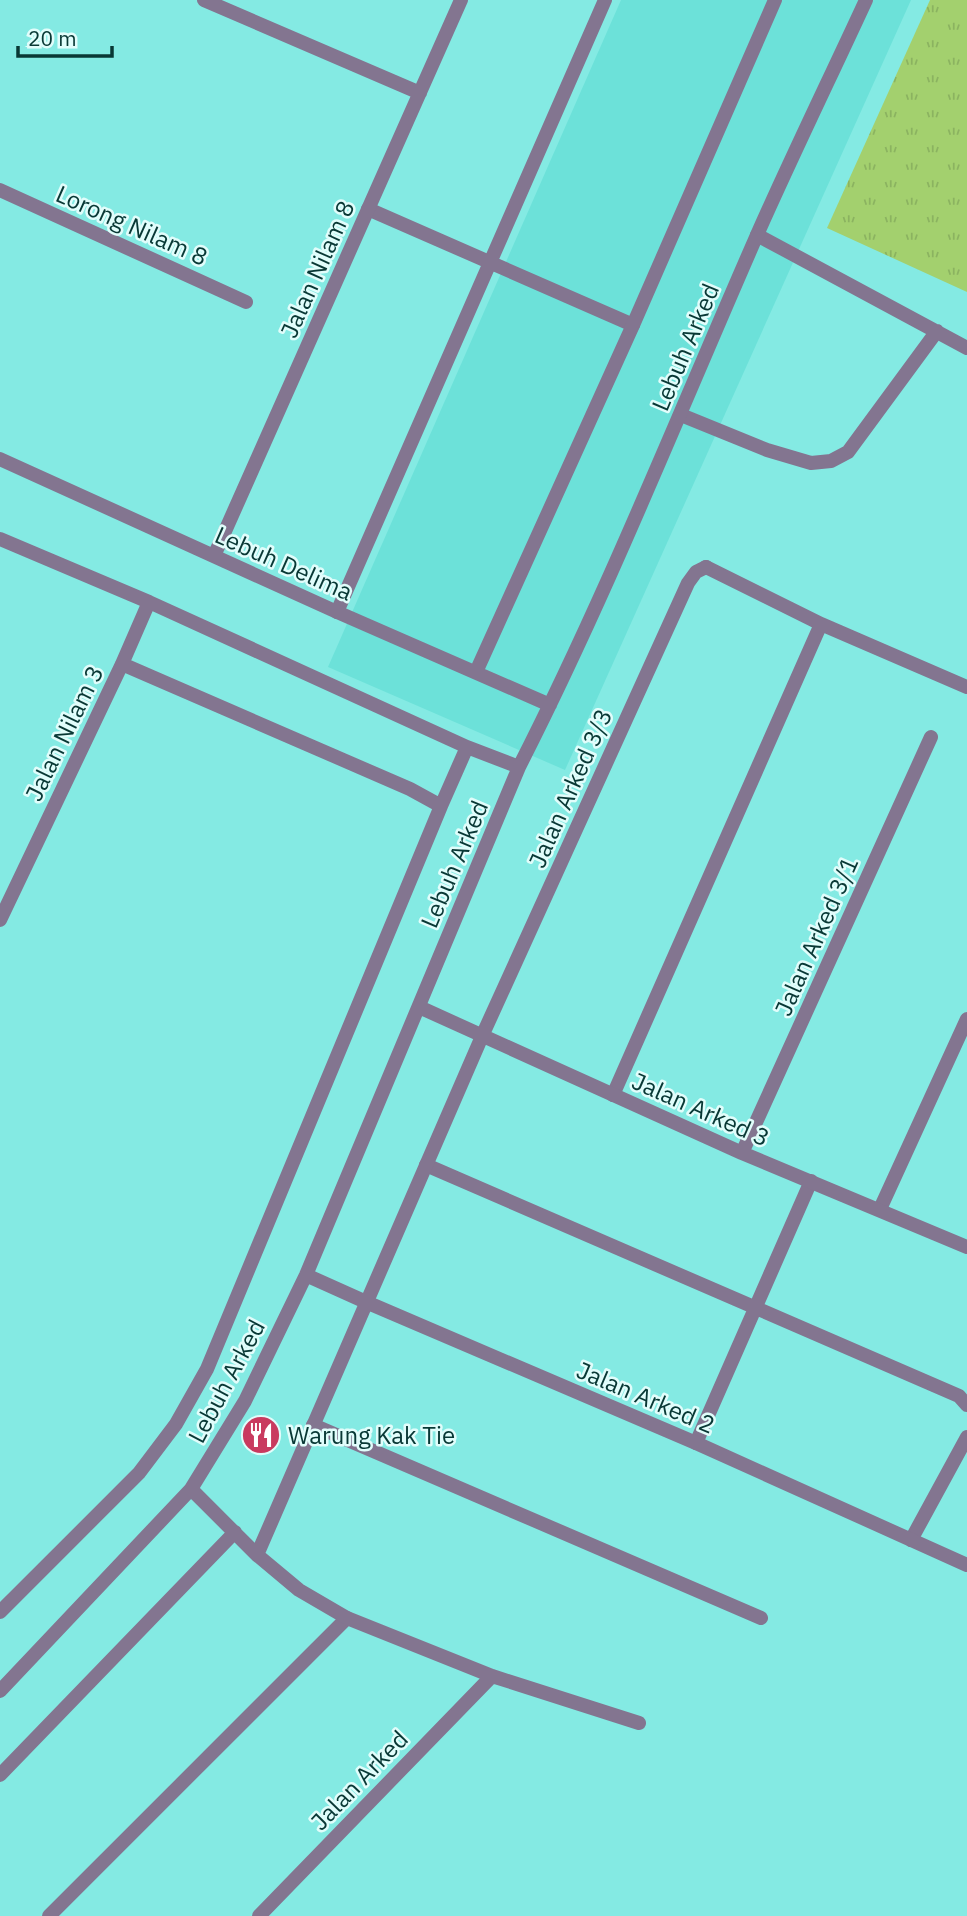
<svg xmlns="http://www.w3.org/2000/svg" width="967" height="1916" font-family="'IBM Plex Sans',sans-serif">
  <style>
    .built { fill: #6ce1d9 }
    .grass { fill: url(#grass-tufts) }
    .lines { fill: none; stroke-linecap: round; stroke-linejoin: round }
    .service { stroke: #837590; stroke-width: 14 }
    .minor { stroke: #837590; stroke-width: 14 }
    .labels { text-anchor: middle; dominant-baseline: central; stroke-width: 5; stroke-linejoin: round; paint-order: stroke }
    .street-label { font-size: 24px; fill: #083835; stroke: #e1fdfb }
    .poi-label { font-size: 24px; fill: #083835; stroke: #e1fdfb; text-anchor: start }
  </style>
  <defs>
    <pattern id="grass-tufts" width="24" height="20" patternUnits="userSpaceOnUse" patternTransform="scale(1.75)"><rect width="24" height="20" fill="#a3d06e"/><path d="M3 7l-1-3M5 7V3M7 7l1-3M15 17l-1-3M17 17v-4M19 17l1-3" fill="none" stroke="#8bb360"/></pattern>
  </defs>
  <rect width="100%" height="100%" fill="#84eae3"/>
  <!-- built -->
  <path class="built" d="M621 0H911L565 770 328 667Z"/>
  <!-- grass -->
  <path class="grass" d="M930 0H967V292L827 228Z"/>
  <g class="lines">
    <!-- service -->
    <path class="service" d="M368 209 633 325
      M757 235 967 348
      M681 415 767 450 811 463 831 461 848 452 937 331
      M706 567 821 624 967 687
      M337 612 605 0
      M613 1095 821 624
      M426 1165 959 1396 967 1405
      M880 1209 967 1019
      M313 1425 761 1618
      M696 1443 811 1181
      M911 1540 967 1437
      M49 1916 347 1618"/>
    <!-- minor -->
    <path class="minor" d="M204 0 420 93
      M0 190 246 302
      M0 459 337 612 550 705
      M0 539 149 602 467 747 519 767
      M214 556 461 0
      M476 672 633 325 775 0
      M441 806 467 747
      M0 920 122 664 149 602
      M419 1007 742 1153 967 1247
      M742 1153 931 737
      M306 1275 366 1302 696 1443 967 1565
      M191 1489 257 1555 299 1590 347 1618 492 1676 639 1723
      M257 1555 483 1034 688 583 696 572 706 567
      M0 1612 139 1473 176 1424 207 1369 441 806 410 789 122 664
      M0 1691 191 1489 245 1401 306 1275 519 767C607 594 679 413 757 235 792 156 830 78 866 0
      M0 1775 235 1532
      M259 1916 492 1676"/>
  </g>
  <!-- icons -->
  <defs>
    <g id="restaurant-disc" transform="scale(2.0125)"><circle r="9.5" fill="#c93a5f" stroke="#e1fdfb"/><path d="M-5-6h1v4h1v-4h1v4h1v-4h1v5L-1.5 .5V6h-2V.5L-5-1ZM5-6V6H3V1.5H1.5Q1.5-4 5-6Z" fill="#fff"/></g>
  </defs>
  <g fill-rule="evenodd">
    <use href="#restaurant-disc" x="261" y="1435"/>
  </g>
  <g class="labels">
    <!-- street labels -->
    <g class="street-label">
      <text transform="translate(132 225) rotate(24)">Lorong Nilam 8</text>
      <text transform="translate(317 269) rotate(-66)">Jalan Nilam 8</text>
      <text transform="translate(685 347) rotate(-67)">Lebuh Arked</text>
      <text transform="translate(284 563) rotate(24)">Lebuh Delima</text>
      <text transform="translate(64 733) rotate(-64)">Jalan Nilam 3</text>
      <text transform="translate(570 788) rotate(-66)">Jalan Arked 3/3</text>
      <text transform="translate(454 864) rotate(-67)">Lebuh Arked</text>
      <text transform="translate(816 936) rotate(-66)">Jalan Arked 3/1</text>
      <text transform="translate(701 1109) rotate(24)">Jalan Arked 3</text>
      <text transform="translate(226 1381) rotate(-62)">Lebuh Arked</text>
      <text transform="translate(646 1397) rotate(23)">Jalan Arked 2</text>
      <text transform="translate(359 1780) rotate(-46)">Jalan Arked</text>
    </g>
    <!-- poi labels -->
    <g class="poi-label">
      <text x="288" y="1435">Warung Kak Tie</text>
    </g>
  </g>
  <!-- scale -->
  <path d="M18 46v10h94v-10" fill="none" stroke="#083835" stroke-width="3.5"/>
  <text x="28" y="46" font-size="21" fill="#083835" stroke="#e1fdfb" stroke-width="5" paint-order="stroke">20 m</text>
</svg>
